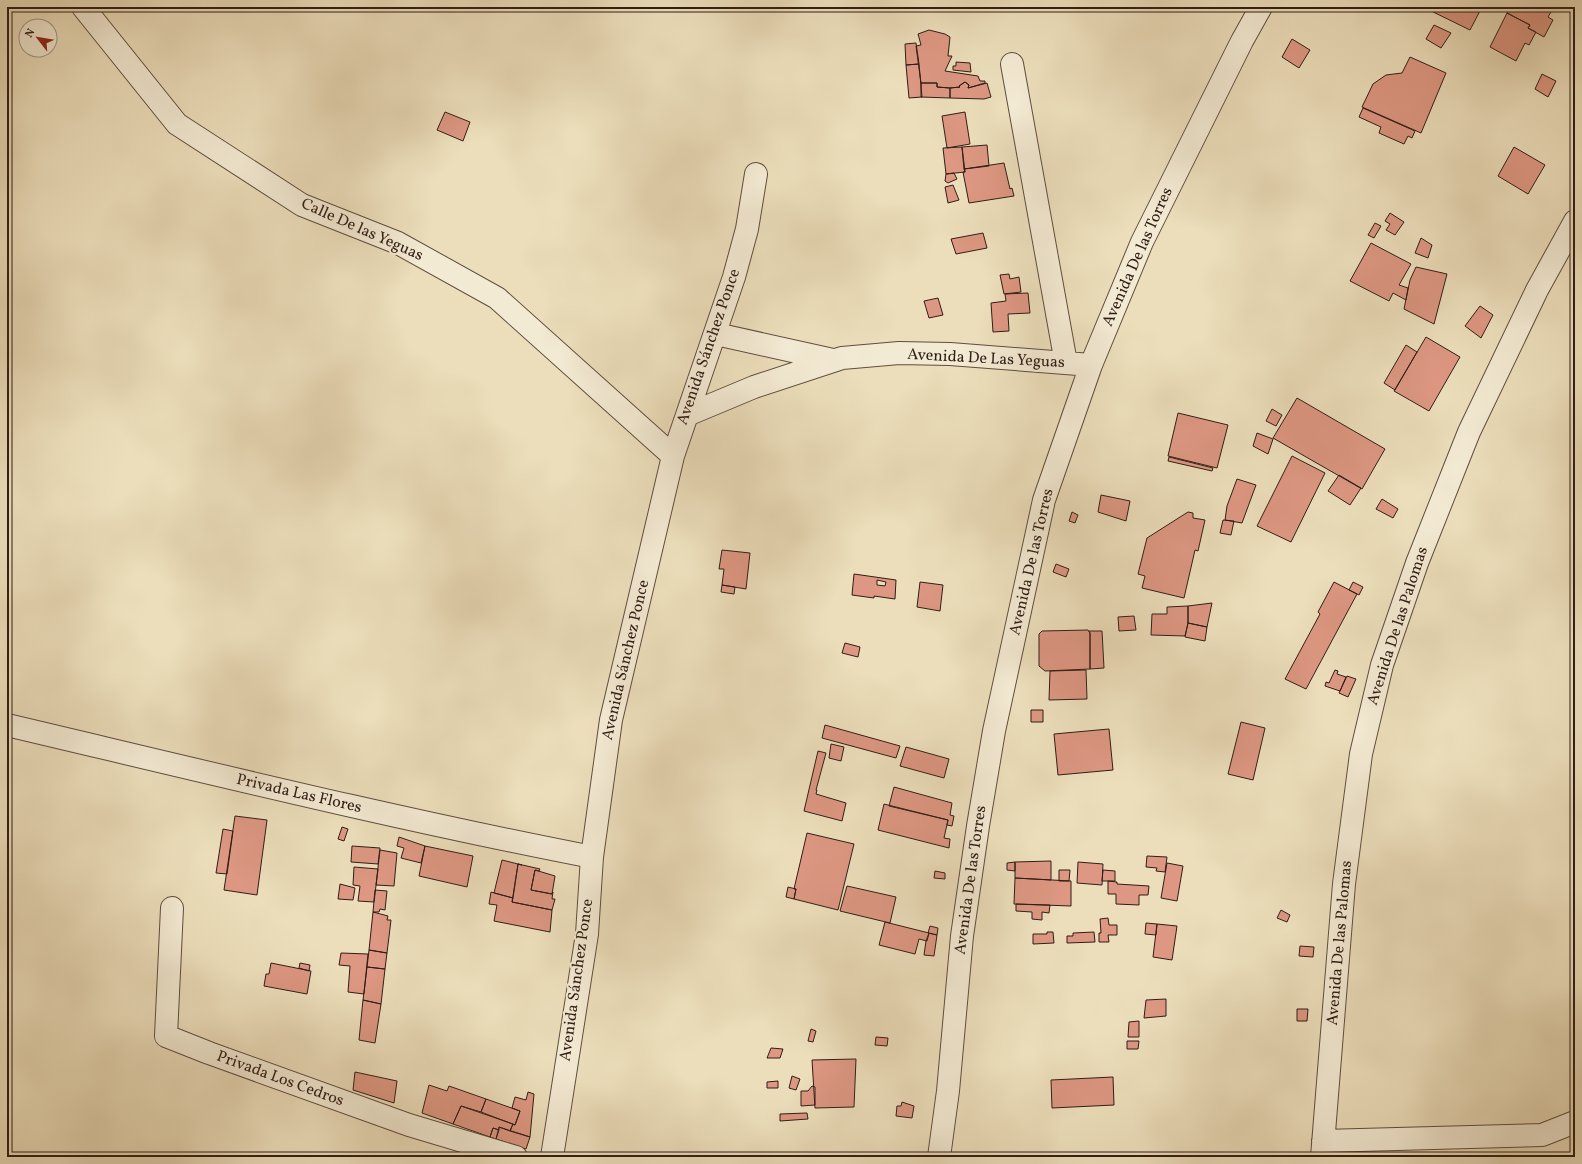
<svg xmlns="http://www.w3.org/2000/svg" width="1582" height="1164" font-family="Vollkorn,serif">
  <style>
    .building { fill: #dd9782; stroke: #301d16; fill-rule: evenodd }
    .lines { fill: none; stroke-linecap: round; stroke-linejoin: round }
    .minor-casing { stroke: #5f4d3f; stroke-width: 24 }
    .minor { stroke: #f3ead3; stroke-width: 22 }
    .labels { text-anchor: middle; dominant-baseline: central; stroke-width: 4; stroke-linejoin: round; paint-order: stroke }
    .street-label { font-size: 16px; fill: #301d16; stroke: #f3ead3 }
  </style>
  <rect width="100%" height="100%" fill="#ecdebb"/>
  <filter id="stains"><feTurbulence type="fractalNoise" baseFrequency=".005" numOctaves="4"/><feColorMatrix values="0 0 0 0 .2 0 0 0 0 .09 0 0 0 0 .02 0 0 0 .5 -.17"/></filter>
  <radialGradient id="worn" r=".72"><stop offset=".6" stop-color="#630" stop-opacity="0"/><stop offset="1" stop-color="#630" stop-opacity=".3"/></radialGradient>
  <!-- building -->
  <path class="building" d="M1423 7H1482L1470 30Z
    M1510 7H1554L1548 17 1553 20 1544 37 1528 28 1530 25 1507 13Z
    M1507 13 1530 25 1528 28 1536 32 1529 45 1525 43 1516 61 1490 47Z
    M1434 25 1451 33 1441 48 1426 39Z
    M929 30 945 34 950 37 948 56H952L945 71 978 76 980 81H985V83L968 88 969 85 965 82 959 86 960 87 950 88 937 87V83H921L916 46 921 45 918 34Z
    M1292 39 1310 50 1299 68 1282 57Z
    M916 43 919 64 906 65 905 44Z
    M1410 57 1446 73 1421 133 1362 107 1373 84 1386 75 1402 73Z
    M956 62 970 63 971 72 953 70V66H956Z
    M919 64 922 97 909 98 906 65Z
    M1542 74 1556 81 1548 97 1535 89Z
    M965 82 969 85 968 88 987 83 991 97 984 99 950 98V88L960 87 959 86Z
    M921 83H937V87L950 88V98L921 97Z
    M1363 108 1415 131 1412 138 1408 136 1404 144 1379 133 1381 127 1359 117Z
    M445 112 470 122 463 141 437 130Z
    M965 112 970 144 947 148 942 116Z
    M987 145 989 166 964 169 962 147Z
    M962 147 965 172 946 174 943 148Z
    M1514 147 1545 165 1528 194 1498 176Z
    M1004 163 1010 189 1012 188 1014 196 969 203 963 172H965L964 169Z
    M954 173 957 179 948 183 945 181 946 174Z
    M953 185 959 200 948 203 945 187Z
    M1390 213 1404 222 1395 235 1386 230 1390 224 1385 221Z
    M1375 223 1381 226 1374 238 1368 235Z
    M983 233 987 248 956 254 951 239Z
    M1421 238 1432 245 1428 258 1415 253Z
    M1371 243 1411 264 1399 285 1408 288 1406 300 1393 293 1389 301 1350 281Z
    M1416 267 1447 274 1434 324 1404 309 1410 280Z
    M1009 274 1010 279 1019 277 1021 292 1004 294 1000 275Z
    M1028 293 1030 313 1008 314 1009 331 993 332 991 303 1006 301 1005 294Z
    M938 298 943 315 929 318 924 301Z
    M1480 306 1493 315 1481 338 1465 326Z
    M1426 337 1460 357 1429 411 1394 391Z
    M1406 345 1417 352 1395 390 1384 383Z
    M1297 398 1385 449 1362 489 1273 438Z
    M1272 409 1282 415 1276 426 1266 421Z
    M1178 413 1228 425 1217 468 1168 456Z
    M1257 433 1273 439 1268 454 1253 446Z
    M1292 456 1325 473 1291 542 1257 526Z
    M1169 457 1213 468 1212 471 1168 461Z
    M1339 475 1361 488 1350 505 1328 491Z
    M1237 479 1256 485 1242 523 1225 520 1227 506Z
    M1101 495 1130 501 1126 521 1098 512Z
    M1382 499 1398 509 1393 518 1376 509Z
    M1072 512 1078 515 1075 523 1069 521Z
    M1188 512 1193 513V518L1205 520 1198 551 1195 550 1184 598 1142 588 1145 576 1138 574 1147 538Z
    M1223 520 1234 521 1231 535 1220 533Z
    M722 550 750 553 746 589 722 585 724 569H719Z
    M1056 564 1069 569 1066 577 1053 572Z
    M854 574 896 580 895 599 874 596V598L852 595ZM877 580 886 582 885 586 877 585Z
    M920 582 943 585 940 611 917 607Z
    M1334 582 1357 594 1306 689 1285 679 1320 614 1318 612Z
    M1353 582 1363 587 1359 595 1349 590Z
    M722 585 735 587 734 594 721 592Z
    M1212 603 1207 627 1188 623V606Z
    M1188 606V623L1185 636 1151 635 1152 614H1167V607Z
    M1134 616 1136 630 1119 631 1118 617Z
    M1188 623 1207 627 1205 641 1185 637Z
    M1088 630 1090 633V669L1045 671 1039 666V634L1042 631Z
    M1089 631H1102L1104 668 1090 669V633Z
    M845 643 860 647 858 657 842 653Z
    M1086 670 1087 699 1049 700 1050 671Z
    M1335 670 1338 671 1337 674 1346 677 1340 691 1325 686 1326 682 1329 683Z
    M1347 676 1356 679 1348 697 1339 693Z
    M1031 710H1043V722H1031Z
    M1241 722 1265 728 1253 780 1228 774Z
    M825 725 900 746 896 758 822 738Z
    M1109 729 1113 770 1058 775 1054 734Z
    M831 744 844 747 841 761 829 758Z
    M906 747 949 759 944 778 900 766Z
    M818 751 826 753 816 790H817L816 794 846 803 842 821 804 811Z
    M894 787 952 803 950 815 954 816 952 826 947 825 948 820 889 806Z
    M884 804 948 820 944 838 950 839 949 848 878 830Z
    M235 816 267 820 257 895 224 890Z
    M342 827 348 829 344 841 338 839Z
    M223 829 233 831 227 874 216 873Z
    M807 833 854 844 838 910 794 899 796 889H794Z
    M399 837 425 846 421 863 401 858 404 848 397 846Z
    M352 846 380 848 378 864 351 862Z
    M425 846 473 856 467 887 419 876Z
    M380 850 397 853 394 886 376 885Z
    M1147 856 1167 857 1165 872 1156 871 1157 868 1146 867Z
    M502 860 522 865 518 864 513 898 494 893Z
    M1051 861V880L1015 878V862Z
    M1015 862V871L1007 870V863Z
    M1078 862 1103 864 1102 885 1077 883Z
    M1167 863 1183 866 1177 901 1161 898Z
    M518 864 540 869 539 871 535 870 531 890 552 894 553 892 552 899H555L552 910 512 902Z
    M354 867 378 869 374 902 358 901 360 886 353 885Z
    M535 870 555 876 552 894 531 890Z
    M1059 870H1070L1069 881H1059Z
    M1103 870 1115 871V881H1102Z
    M935 871 945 873V879L934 878Z
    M1015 878 1071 881V906L1014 904Z
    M1108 881 1117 882V884L1149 886 1148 895H1139V905L1116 904V894H1108Z
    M340 884 355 888 353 900 338 899Z
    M847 886 896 897 890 923 840 911Z
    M788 887 796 889 794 899 786 897Z
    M375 890 387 891 385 910 380 909 379 912H373Z
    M491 892 513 898 512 902 552 910 550 932 494 921 497 905 489 904Z
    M1016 904 1050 905 1049 913 1042 912V920L1032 919V912L1016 911Z
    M1281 910 1290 915 1287 922 1277 918Z
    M373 912 388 916 387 920H391L387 953 369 950Z
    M1108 918 1109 925H1117V935H1108L1109 942H1099V933H1101L1100 919Z
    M885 922 929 933 927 941 919 939 915 954 879 945Z
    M1146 923 1157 924 1156 935 1145 934Z
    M1157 924 1177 926 1172 960 1153 957Z
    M930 926 938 928 937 935 928 933Z
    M1047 932H1053L1054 943 1033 944V934H1047Z
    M1094 932 1095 942 1067 943V936H1073V933Z
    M929 933 937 935 934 956 924 955 926 941Z
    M1300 946 1314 947 1313 957 1299 956Z
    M369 950 387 953 385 969 367 967Z
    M341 953 368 954 364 994 348 992 350 966 339 965Z
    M271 963 311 971 307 994 264 986 266 974H269Z
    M300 963 310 965 309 971 299 968Z
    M367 967 385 969 381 1004 363 1000Z
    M1166 999V1016L1144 1018 1146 1000Z
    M363 1000 381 1004 375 1043 359 1040Z
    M1297 1009H1308L1307 1021H1297Z
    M1139 1021V1037H1128L1129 1022Z
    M811 1029 816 1031 813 1042 808 1041Z
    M876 1037 888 1038 887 1046 875 1045Z
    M1127 1041H1139L1138 1049H1127Z
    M771 1048 783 1049 780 1058H767Z
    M856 1059 854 1107 815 1108 812 1060Z
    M355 1072 397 1081 394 1103 353 1090Z
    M792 1076 800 1079 796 1090 789 1088Z
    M1113 1077 1114 1105 1052 1108 1051 1080Z
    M778 1081V1088H767V1082Z
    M429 1085 447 1091 449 1086 486 1099 481 1112 461 1106 453 1124 422 1113Z
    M812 1086 815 1087V1105L801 1106V1091H808Z
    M528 1092 534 1094 530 1137 510 1131 513 1124 515 1125 520 1111 512 1108 515 1097 526 1100Z
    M486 1099 520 1111 515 1125 481 1112Z
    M902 1102 914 1106 912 1118 896 1116 897 1106H901Z
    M461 1106 513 1124 510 1131 499 1127V1130L493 1128 490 1137 453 1124Z
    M807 1113 808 1119 780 1121V1114Z
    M499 1127 530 1137 526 1149 496 1139Z
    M493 1128 499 1130 496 1139 490 1137Z"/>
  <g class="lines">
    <!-- minor casing -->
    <g class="minor-casing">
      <path id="minor" d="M83 7 177 124 302 205 398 243 497 298 673 456
        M1012 64 1066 363
        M716 334 833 360
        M687 415 754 387 842 358 899 353 950 354 1091 365
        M7 725C202 771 396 819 592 857
        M172 908 166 1036 209 1053 409 1125 516 1157
        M1323 1141 1542 1135 1575 1122
        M552 1157 587 934 592 857 611 720 673 456 734 277 747 229 756 174
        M939 1157 948 1091 962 936 978 826 994 731 1044 500 1091 365 1142 242 1242 41 1261 7
        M1322 1157 1344 884 1361 754 1382 665 1417 563 1469 432 1537 290 1575 221"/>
    </g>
    <!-- minor -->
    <use href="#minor" class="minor"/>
  </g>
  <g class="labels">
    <!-- street labels -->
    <g class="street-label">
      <text transform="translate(362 230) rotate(24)">Calle De las Yeguas</text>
      <text transform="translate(1138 257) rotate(-66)">Avenida De las Torres</text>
      <text transform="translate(709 347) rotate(-71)">Avenida Sánchez Ponce</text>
      <text transform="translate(986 359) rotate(3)">Avenida De Las Yeguas</text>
      <text transform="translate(1032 562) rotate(-77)">Avenida De las Torres</text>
      <text transform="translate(1398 626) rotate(-72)">Avenida De las Palomas</text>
      <text transform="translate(626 660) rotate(-77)">Avenida Sánchez Ponce</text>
      <text transform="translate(299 794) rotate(13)">Privada Las Flores</text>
      <text transform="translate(971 880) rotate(-82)">Avenida De las Torres</text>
      <text transform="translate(1340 943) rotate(-85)">Avenida De las Palomas</text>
      <text transform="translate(577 980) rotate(-82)">Avenida Sánchez Ponce</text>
      <text transform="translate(280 1079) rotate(20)">Privada Los Cedros</text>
    </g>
  </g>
  <!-- margin -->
  <rect width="1582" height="1164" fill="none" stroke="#ecdebb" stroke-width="24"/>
  <rect x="8" y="8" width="1566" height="1148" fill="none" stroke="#301d16" stroke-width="2"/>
  <rect x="12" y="12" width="1558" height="1140" fill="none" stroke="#301d16"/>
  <!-- north arrow -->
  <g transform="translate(38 38) rotate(301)"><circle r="19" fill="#f3ead3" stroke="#a59887"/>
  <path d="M0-3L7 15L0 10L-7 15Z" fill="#8f2418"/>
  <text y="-6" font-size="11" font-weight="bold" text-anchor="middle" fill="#301d16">N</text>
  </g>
  <rect width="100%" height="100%" filter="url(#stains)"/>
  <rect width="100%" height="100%" fill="url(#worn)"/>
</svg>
